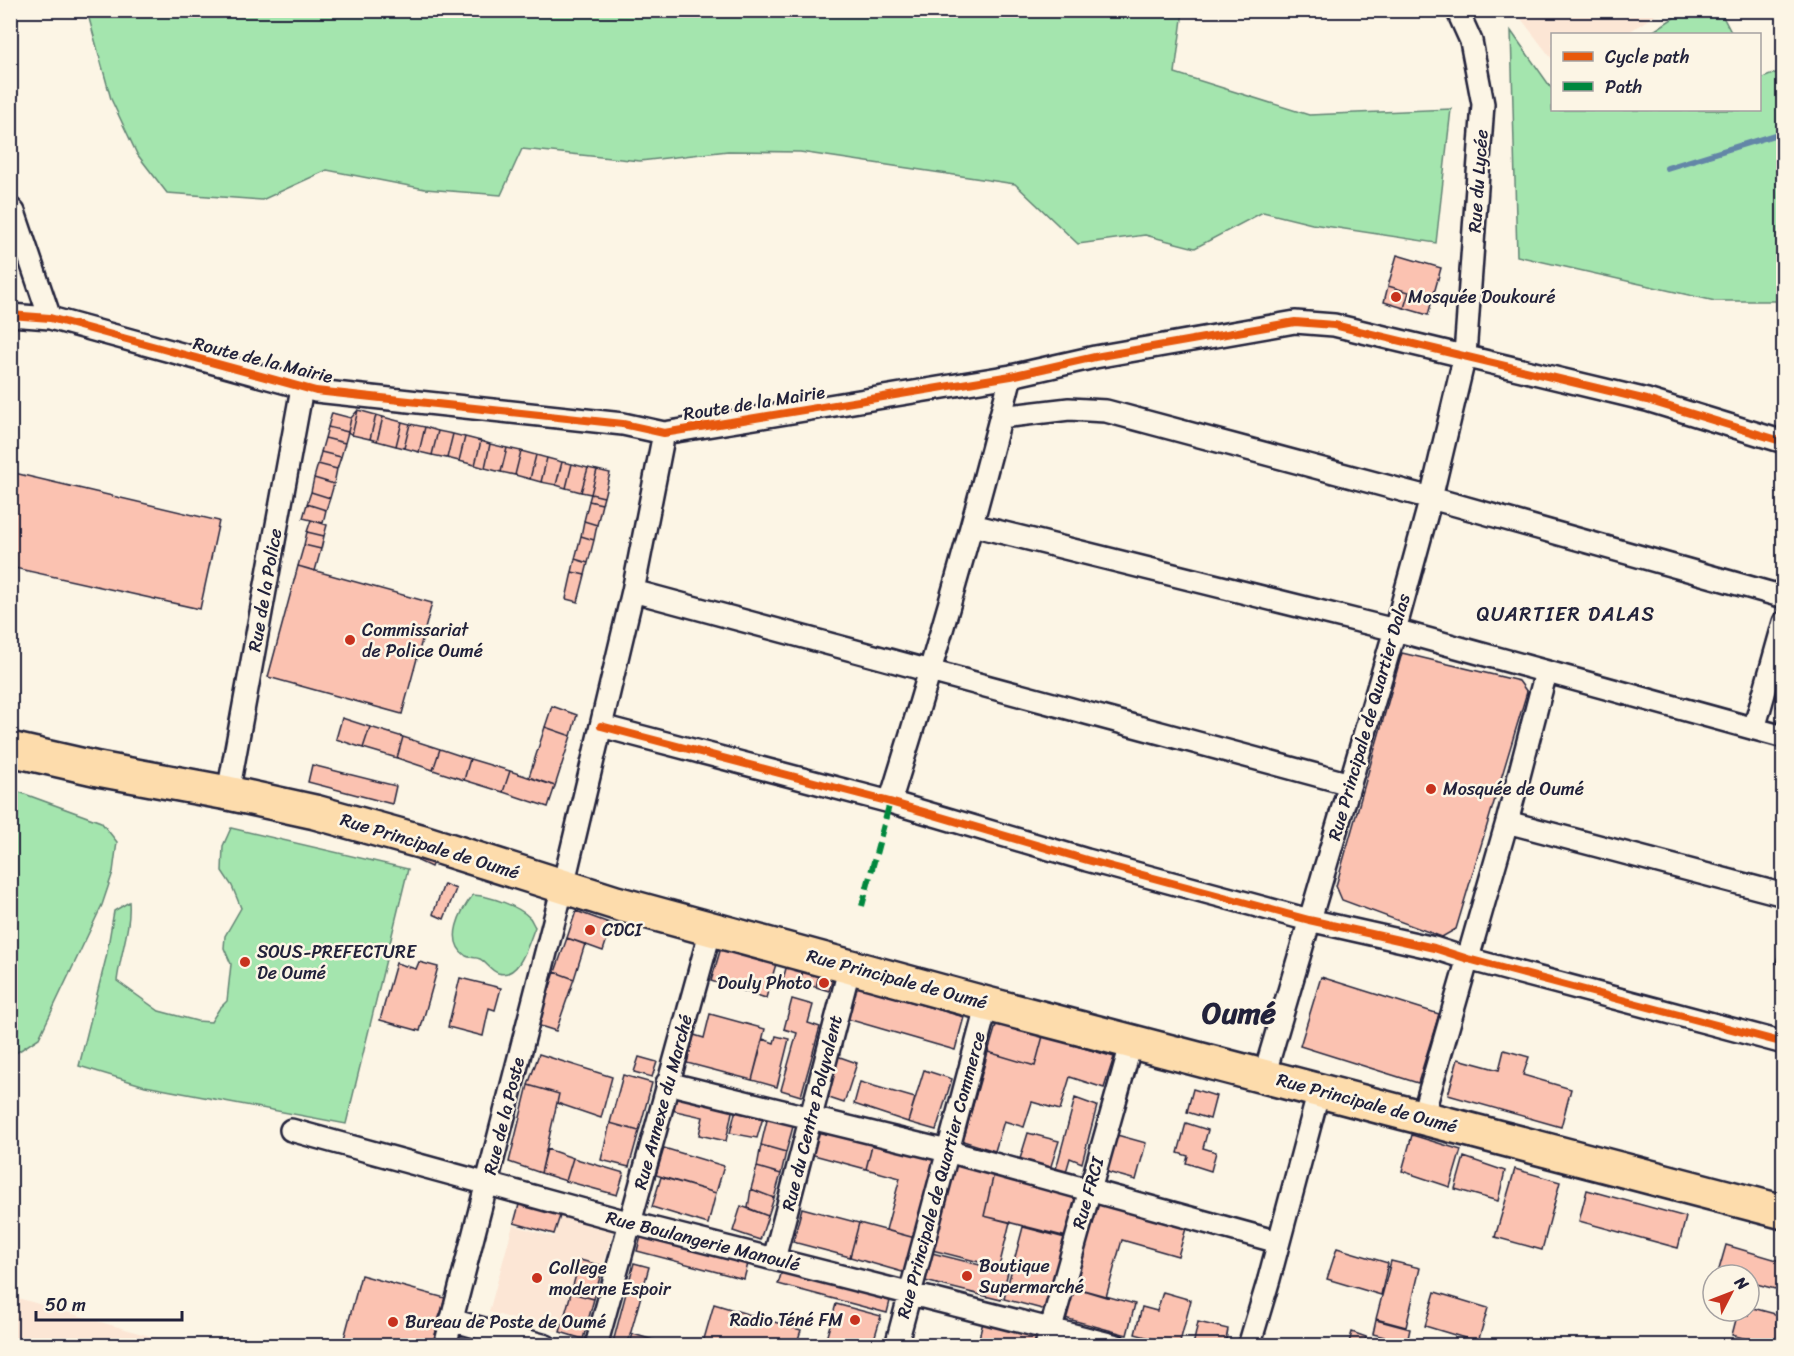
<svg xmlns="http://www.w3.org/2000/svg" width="1794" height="1356" font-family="Sriracha,sans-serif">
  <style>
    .built { fill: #fce6d5 }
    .green { fill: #a4e5ae; stroke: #638474; stroke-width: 1.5 }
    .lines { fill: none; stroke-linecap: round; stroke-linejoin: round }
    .stream { stroke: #6386a7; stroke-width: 6 }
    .building { fill: #fbc2b1; stroke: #22223b; stroke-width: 1.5 }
    .minor-casing { stroke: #22223b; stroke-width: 26 }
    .primary-casing { stroke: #22223b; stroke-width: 38 }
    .minor { stroke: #fcf5e5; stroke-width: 21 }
    .primary { stroke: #fddcac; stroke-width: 33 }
    .quiet { stroke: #00873e; stroke-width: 6; stroke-dasharray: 12 6; stroke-linecap: butt }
    .cycleway-casing { stroke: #fcf5e5; stroke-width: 11 }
    .cycleway { stroke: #e8590c; stroke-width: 8 }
    .poi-dot { fill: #c8321e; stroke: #fcf5e5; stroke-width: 2 }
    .labels { text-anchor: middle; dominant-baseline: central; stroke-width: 5; stroke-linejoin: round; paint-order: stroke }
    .street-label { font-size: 18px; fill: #22223b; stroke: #fcf5e5 }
    .poi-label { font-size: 18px; fill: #22223b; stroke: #fcf5e5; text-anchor: start }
    .neighbourhood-label { font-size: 20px; letter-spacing: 1.5px; fill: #22223b; stroke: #fcf5e5 }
    .town-label { font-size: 30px; font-weight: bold; fill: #22223b; stroke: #fcf5e5 }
  </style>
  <rect width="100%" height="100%" fill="#fcf5e5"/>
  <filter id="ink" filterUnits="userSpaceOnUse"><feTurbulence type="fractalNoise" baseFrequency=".0167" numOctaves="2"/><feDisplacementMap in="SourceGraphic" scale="12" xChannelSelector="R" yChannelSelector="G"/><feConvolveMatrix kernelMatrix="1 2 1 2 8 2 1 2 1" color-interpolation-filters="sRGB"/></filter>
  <g filter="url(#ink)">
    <!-- built -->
    <path class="built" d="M1515 11H1661L1626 34H1552V59Z
      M561 1213 614 1228 603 1266 580 1260 560 1332 489 1312 513 1225 554 1237Z
      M10 1296H11L180 1345H11Z"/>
    <!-- green -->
    <path class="green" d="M87 11H1183L1175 73 1309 115 1451 109 1436 243 1312 224 1263 212 1195 248 1145 235 1078 244 1015 184 800 152 728 151 640 161 522 149 501 195 425 189 327 170 262 200 167 193 137 154 111 99Z
      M1684 11H1720L1732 34H1649Z
      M1511 31 1552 89V110H1760V79L1783 70 1784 297 1782 301H1715L1517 256Z
      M11 789 101 822 117 842 113 872 102 905 39 1038 13 1055 10 1052Z
      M231 828 408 869 346 1124 145 1086 79 1066 106 958 114 911 129 902C131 928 120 955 117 981L159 1011 197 1021 211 1022 219 1009 227 1001 231 964 224 948 225 936 241 908 232 886 222 871 223 846Z
      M473 895C490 896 519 906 530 918 532 921 533 924 535 927 529 941 520 980 498 973 490 970 486 962 480 959 476 957 470 958 466 956 444 941 461 910 473 895Z"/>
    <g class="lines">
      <!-- stream -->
      <path class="stream" d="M1667 168 1784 132"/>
    </g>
    <!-- building -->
    <path class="building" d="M1397 255 1441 268 1428 315 1404 308 1409 292 1388 286Z
      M1388 286 1409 292 1404 308 1384 302Z
      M358 410 352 435 348 432 351 418Z
      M358 410 376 415 370 439 352 435Z
      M332 413 351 418 348 432 328 427Z
      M376 415 383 417 377 441 370 439Z
      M383 417 402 422 396 446 377 441Z
      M402 422 410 424 404 448 396 446Z
      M410 424 425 427 419 452 404 448Z
      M328 427 348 432 345 443 325 438Z
      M425 427 438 431 432 455 419 452Z
      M438 431 453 434 447 458 432 455Z
      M453 434 465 437 459 461 447 458Z
      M465 437 481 441 475 465 459 461Z
      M325 438 345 443 341 457 321 452Z
      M481 441 490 444 485 468 475 465Z
      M490 444 507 448 501 472 485 468Z
      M507 448 521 451 515 475 501 472Z
      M521 451 536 455 530 479 515 475Z
      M321 452 341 457 337 469 318 464Z
      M536 455 547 458 541 482 530 479Z
      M547 458 562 462 556 485 541 482Z
      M562 462 572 464 566 488 556 485Z
      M318 464 337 469 334 484 314 478Z
      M572 464 588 468 581 492 566 488Z
      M588 468 597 470 591 494 581 492Z
      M597 470 610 473 604 497 591 494Z
      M10 472 219 521 200 609 10 567Z
      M314 478 334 484 330 498 311 492Z
      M311 492 330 498 326 510 307 504Z
      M591 494 604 497 602 504 589 501Z
      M589 501 602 504 597 525 584 521Z
      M307 504 326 510 323 523 303 518Z
      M311 520 327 525 324 536 307 532Z
      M584 521 597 525 594 540 581 536Z
      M307 532 324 536 321 549 304 545Z
      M581 536 594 540 588 563 575 559Z
      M304 545 321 549 315 571 298 566Z
      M575 559 588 563 585 575 572 572Z
      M298 566 432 603 402 714 268 677Z
      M572 572 585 575 578 602 566 599Z
      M1402 653 1519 681 1527 692 1456 929 1442 937 1342 900 1336 886Z
      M1784 682V709L1777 707Z
      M552 706 577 715 571 736 545 727Z
      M342 718 370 727 363 748 336 739Z
      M370 727 403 737 397 758 363 748Z
      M545 727 571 736 555 786 529 777Z
      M403 737 440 749 433 770 397 758Z
      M440 749 470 759 464 780 433 770Z
      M470 759 510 771 503 792 464 780Z
      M312 765 396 786 392 804 308 782Z
      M510 771 555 786 548 807 503 792Z
      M424 849 436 855 431 867 418 861Z
      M444 884 456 889 444 919 433 914Z
      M576 911 612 924 603 951 567 938Z
      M1784 935V965L1776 963Z
      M567 938 585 944 574 979 555 972Z
      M721 948 776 964 766 998 711 981Z
      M419 962 438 967 420 1031 380 1020 396 963 416 969Z
      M787 965 803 970 797 991 781 986Z
      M803 970 819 974 816 987 800 983Z
      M555 972 574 979 556 1031 537 1025Z
      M819 974 833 978 829 991 816 987Z
      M1321 977 1439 1014 1418 1083 1300 1046Z
      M460 978 501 988 495 1010 489 1008 483 1036 448 1027Z
      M853 985 964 1017 955 1050 844 1018Z
      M792 999 813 1005 808 1023 820 1027 801 1096 781 1090 797 1033 784 1029Z
      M710 1014 765 1029 752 1080 687 1063 694 1035 704 1038Z
      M997 1022 1043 1036 1035 1066 988 1052Z
      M776 1036 789 1039 777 1087 752 1080 763 1039 774 1043Z
      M1043 1036 1114 1057 1104 1088 1070 1077 1060 1110 1032 1102 1024 1127 1004 1121 995 1151 963 1141 988 1052 1035 1066Z
      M1504 1050 1529 1057 1523 1075 1571 1089 1561 1127 1448 1095 1458 1059 1499 1070Z
      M539 1054 612 1077 601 1118 557 1103 559 1094 528 1085Z
      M837 1056 857 1063 844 1103 823 1096Z
      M639 1057 657 1062 652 1077 634 1072Z
      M924 1070 952 1079 936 1130 908 1122Z
      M623 1075 652 1083 639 1131 610 1123Z
      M860 1082 915 1098 908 1122 854 1104Z
      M528 1085 559 1094 541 1173 509 1162Z
      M1193 1089 1216 1096 1210 1119 1187 1112Z
      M675 1093 733 1107 726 1141 699 1135 703 1117 671 1110Z
      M1075 1098 1097 1106 1082 1163 1070 1158 1066 1172 1056 1169Z
      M736 1109 764 1114 757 1138 730 1133Z
      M768 1116 794 1123 786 1152 761 1145Z
      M610 1123 639 1131 629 1167 601 1160Z
      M1186 1123 1208 1130 1203 1148 1216 1152 1211 1171 1186 1163 1188 1156 1178 1153Z
      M817 1126 873 1141 866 1169 810 1154Z
      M1028 1133 1059 1141 1050 1169 1020 1159Z
      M1117 1135 1146 1143 1136 1180 1107 1172Z
      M1412 1135 1461 1150 1450 1187 1402 1171Z
      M873 1141 937 1158 915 1238 886 1230 900 1178 866 1169Z
      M761 1145 786 1152 781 1174 757 1167Z
      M664 1148 724 1166 716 1193 656 1175Z
      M547 1149 573 1158 566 1181 541 1173Z
      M1464 1157 1505 1171 1498 1201 1455 1189Z
      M573 1158 624 1173 617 1195 566 1181Z
      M955 1159 995 1169 984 1216 1010 1222 999 1267 932 1250Z
      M757 1167 781 1174 774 1198 751 1189Z
      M995 1169 1083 1191 1071 1238 984 1216Z
      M1515 1169 1560 1182 1542 1250 1495 1237Z
      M661 1177 716 1193 708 1224 652 1207Z
      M751 1189 774 1198 768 1216 748 1208Z
      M1587 1190 1686 1217 1678 1248 1579 1221Z
      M1094 1198 1187 1225 1178 1256 1122 1240 1106 1297 1069 1286Z
      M520 1201 561 1213 554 1234 514 1223Z
      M741 1206 768 1216 760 1240 733 1231Z
      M802 1208 859 1223 850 1257 793 1242Z
      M859 1223 915 1238 906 1273 850 1257Z
      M1023 1227 1069 1239 1050 1311 1004 1299Z
      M642 1233 749 1260 744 1279 637 1251Z
      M1726 1245 1784 1262V1272L1779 1290 1749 1282V1275H1726L1718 1273Z
      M1337 1248 1388 1263 1381 1295 1327 1279Z
      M932 1253 1008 1272 1001 1300 925 1281Z
      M580 1260 603 1266 594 1299 571 1293Z
      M1391 1261 1420 1268 1406 1327 1376 1319Z
      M634 1263 649 1267 627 1346H612Z
      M782 1271 890 1301 887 1313 778 1284Z
      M361 1275 445 1298 432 1346H342Z
      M1069 1286 1135 1304 1127 1335 1061 1317Z
      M1163 1292 1191 1300 1179 1346 1135 1334 1142 1307 1157 1311Z
      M1435 1292 1488 1308 1478 1342 1425 1326Z
      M571 1293 594 1299 583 1339 560 1332Z
      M714 1304 801 1330 796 1346H702Z
      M836 1304 881 1316 872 1346H824Z
      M1749 1307 1779 1315 1776 1324 1784 1326V1346H1772L1732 1335 1738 1312 1748 1315Z
      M984 1318 1039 1332 1036 1346H977Z
      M1376 1320 1410 1329 1407 1343 1373 1334Z
      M1198 1322 1228 1329 1225 1346H1193Z
      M1352 1332 1366 1337 1363 1346H1348Z
      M633 1334 673 1346H629Z
      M478 1335 517 1346H475Z
      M916 1339 938 1344V1346H914Z"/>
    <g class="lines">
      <!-- minor casing -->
      <g class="minor-casing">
        <path id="minor" d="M10 208 14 212 50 318
          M10 315 50 318 316 391 623 424 664 433 1011 376 1095 357 1295 322 1334 325 1647 400 1784 442
          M1001 417 1069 409 1106 411 1431 498 1784 597
          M972 525 1395 630 1784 737
          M633 591 1350 784
          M601 726 890 802 1087 860 1309 920 1434 948 1468 959 1784 1043
          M1754 729 1784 622
          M228 793 302 388
          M890 802C934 661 975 519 1011 376
          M1507 822 1784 895
          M1264 1076 1395 630 1431 498 1465 355 1483 104 1471 41 1457 10
          M667 1083 947 1151 1278 1242
          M1422 1118 1507 822 1546 672
          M291 1130 631 1223 1117 1346
          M774 1259 850 966
          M451 1320 546 1346
          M445 1346 563 886 633 591 664 433
          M596 1346 711 929
          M896 1346 987 1004
          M1046 1346 1132 1041
          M1249 1346 1269 1279 1319 1091"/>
      </g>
      <!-- primary casing -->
      <g class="primary-casing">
        <path id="primary" d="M10 749 98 769 228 793 315 812 423 842 616 903 987 1004 1784 1212"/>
      </g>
      <!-- minor -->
      <use href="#minor" class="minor"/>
      <!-- primary -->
      <use href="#primary" class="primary"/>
      <!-- quiet -->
      <path class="quiet" d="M862 906 890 802"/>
      <!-- cycleway casing -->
      <g class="cycleway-casing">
        <path id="cycleway" d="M10 315 50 318 316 391 623 424 664 433 1011 376 1095 357 1295 322 1334 325 1647 400 1784 442
          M601 726 890 802 1087 860 1309 920 1434 948 1468 959 1784 1043"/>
      </g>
      <!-- cycleway -->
      <use href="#cycleway" class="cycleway"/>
    </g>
  </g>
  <!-- markers -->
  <g class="poi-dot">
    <circle cx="1396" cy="297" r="6"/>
    <circle cx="350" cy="640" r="6"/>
    <circle cx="1431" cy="789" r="6"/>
    <circle cx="590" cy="930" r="6"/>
    <circle cx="245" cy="962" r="6"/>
    <circle cx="824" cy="983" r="6"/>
    <circle cx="967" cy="1276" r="6"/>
    <circle cx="537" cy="1278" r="6"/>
    <circle cx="855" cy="1320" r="6"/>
    <circle cx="393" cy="1322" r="6"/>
  </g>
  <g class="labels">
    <!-- street labels -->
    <g class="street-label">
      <text transform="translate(1478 181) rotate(-86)">Rue du Lycée</text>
      <text transform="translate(263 360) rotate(14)">Route de la Mairie</text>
      <text transform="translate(754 403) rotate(-9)">Route de la Mairie</text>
      <text transform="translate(265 590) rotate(-80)">Rue de la Police</text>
      <text transform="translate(1369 717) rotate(-74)">Rue Principale de Quartier Dalas</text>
      <text transform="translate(430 846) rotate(17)">Rue Principale de Oumé</text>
      <text transform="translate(897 979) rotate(15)">Rue Principale de Oumé</text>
      <text transform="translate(663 1102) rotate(-75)">Rue Annexe du Marché</text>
      <text transform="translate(1367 1103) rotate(15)">Rue Principale de Oumé</text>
      <text transform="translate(812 1113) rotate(-76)">Rue du Centre Polyvalent</text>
      <text transform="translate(504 1116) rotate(-76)">Rue de la Poste</text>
      <text transform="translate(941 1175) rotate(-75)">Rue Principale de Quartier Commerce</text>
      <text transform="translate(1088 1193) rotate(-74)">Rue FRCI</text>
      <text transform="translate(703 1241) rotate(14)">Rue Boulangerie Manoulé</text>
    </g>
    <!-- poi labels -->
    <g class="poi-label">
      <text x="1408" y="297">Mosquée Doukouré</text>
      <text x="362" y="630">Commissariat<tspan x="362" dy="21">de Police Oumé</tspan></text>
      <text x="1443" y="789">Mosquée de Oumé</text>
      <text x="602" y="930">CDCI</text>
      <text x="257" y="952">SOUS-PREFECTURE<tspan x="257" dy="21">De Oumé</tspan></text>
      <text x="812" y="983" text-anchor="end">Douly Photo</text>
      <text x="979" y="1266">Boutique<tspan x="979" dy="21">Supermarché</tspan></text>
      <text x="549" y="1268">College<tspan x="549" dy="21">moderne Espoir</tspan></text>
      <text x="843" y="1320" text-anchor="end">Radio Téné FM</text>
      <text x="405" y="1322">Bureau de Poste de Oumé</text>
    </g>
    <!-- neighbourhood labels -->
    <g class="neighbourhood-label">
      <text x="1566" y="614">QUARTIER DALAS</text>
    </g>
    <!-- town labels -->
    <g class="town-label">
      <text x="1239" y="1013">Oumé</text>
    </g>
  </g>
  <!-- margin -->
  <rect width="1794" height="1356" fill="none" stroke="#fcf5e5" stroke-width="36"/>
  <rect x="18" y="18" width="1758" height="1320" fill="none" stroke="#22223b" stroke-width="2" filter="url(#ink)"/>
  <!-- legend -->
  <rect x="1551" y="33" width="210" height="78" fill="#fcf5e5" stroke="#a5a1a1" stroke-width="1.5"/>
  <rect x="1563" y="52" width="30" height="9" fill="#e8590c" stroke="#a5a1a1" stroke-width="1.5"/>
  <text x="1605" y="63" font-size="18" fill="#22223b">Cycle path</text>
  <rect x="1563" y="82" width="30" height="9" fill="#00873e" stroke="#a5a1a1" stroke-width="1.5"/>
  <text x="1605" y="93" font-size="18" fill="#22223b">Path</text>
  <!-- north arrow -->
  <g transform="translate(1731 1293) rotate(48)"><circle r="28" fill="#fcf5e5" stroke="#a5a1a1" stroke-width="1.5"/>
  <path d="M0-4.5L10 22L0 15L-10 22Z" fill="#c8321e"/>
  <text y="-9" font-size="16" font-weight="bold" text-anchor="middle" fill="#22223b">N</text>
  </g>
  <!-- scale -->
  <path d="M36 1311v9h146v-9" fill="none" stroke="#22223b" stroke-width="3"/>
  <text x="45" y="1311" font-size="18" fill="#22223b" stroke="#fcf5e5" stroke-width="4.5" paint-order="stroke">50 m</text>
</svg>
